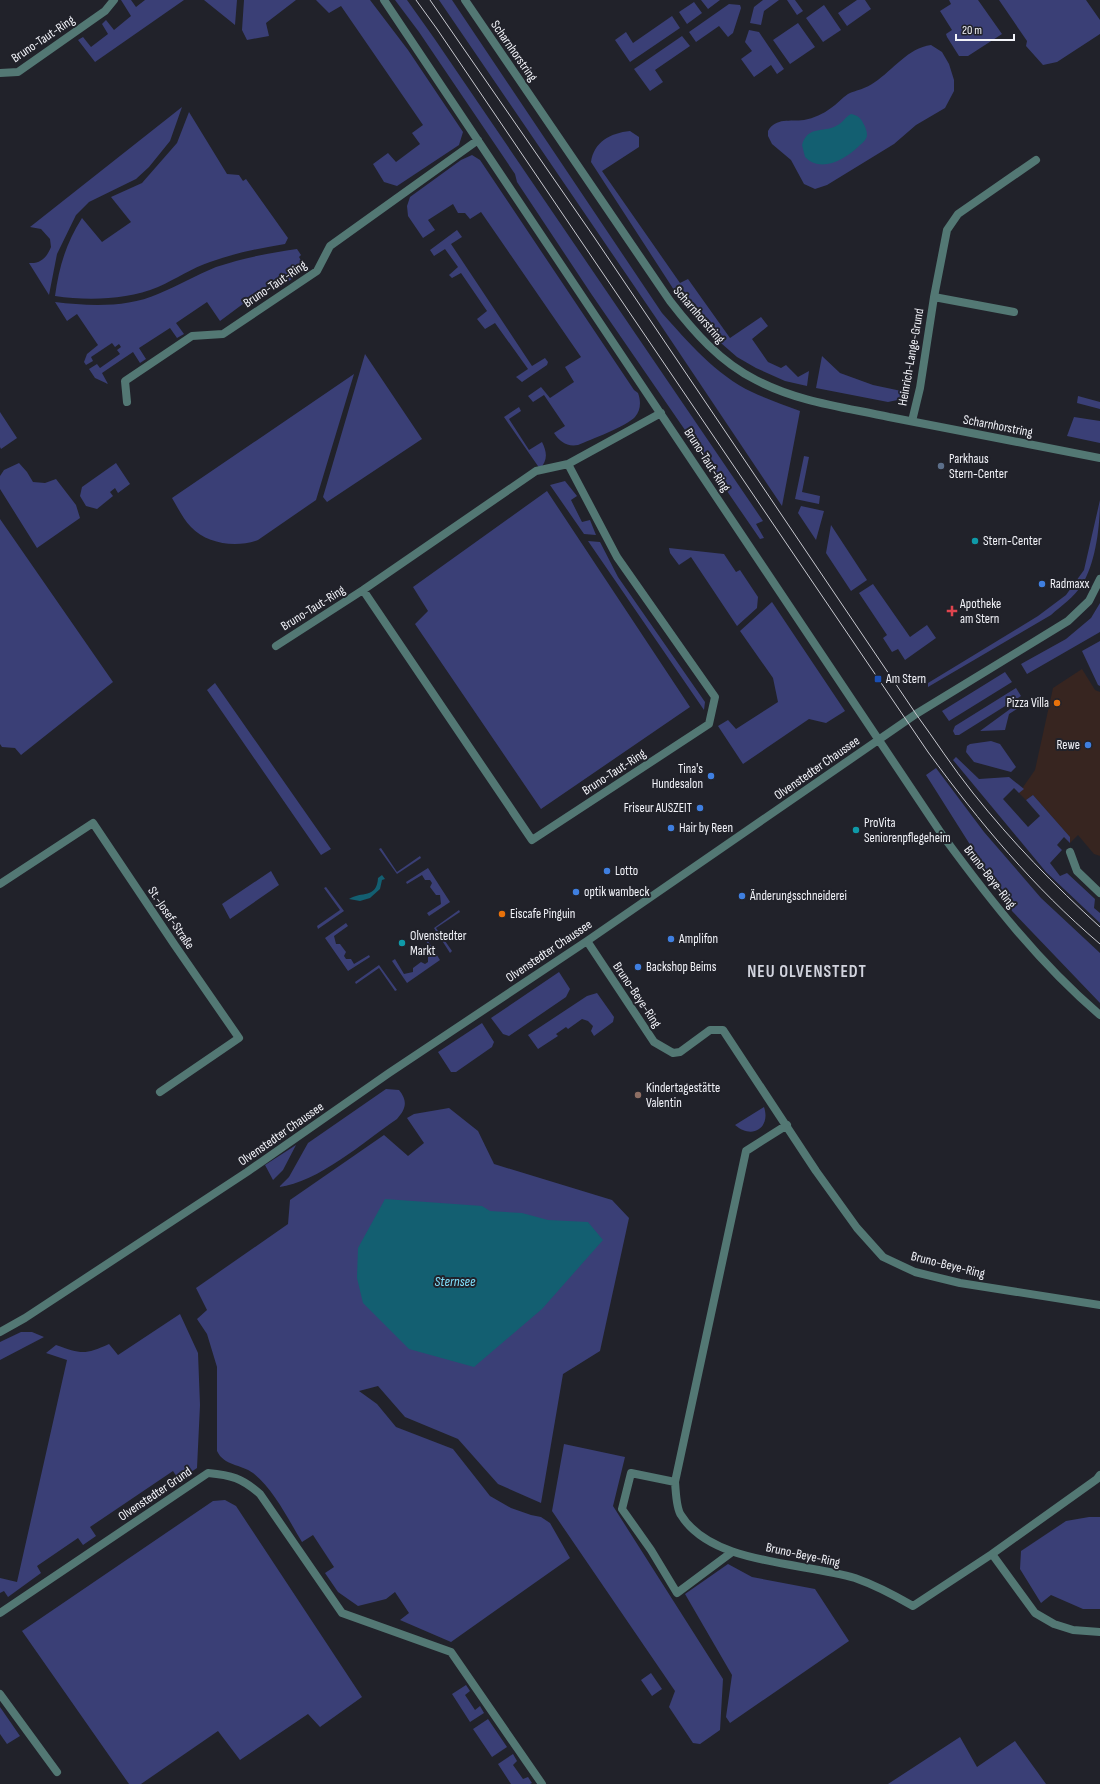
<svg xmlns="http://www.w3.org/2000/svg" width="1100" height="1784" font-family="'Sofia Sans Condensed',sans-serif">
  <style>
    .commercial { fill: #372520 }
    .green { fill: #3a3f76 }
    .water { fill: #135f71 }
    .lines { fill: none; stroke-linecap: round; stroke-linejoin: round }
    .minor { stroke: #537874; stroke-width: 8 }
    .tertiary { stroke: #537874; stroke-width: 8 }
    .tram { stroke: #c8c9d0; stroke-width: 1 }
    .service-dot { fill: #5c6f8a; stroke: #21222a; stroke-width: 1.5 }
    .culture-dot { fill: #0f9aa8; stroke: #21222a; stroke-width: 1.5 }
    .shop-dot { fill: #3f7fe0; stroke: #21222a; stroke-width: 1.5 }
    .health-dot { fill: #e0444e; stroke: #21222a; stroke-width: 1.5 }
    .transit-dot { fill: #1a4fb4; stroke: #21222a; stroke-width: 1.5 }
    .food-dot { fill: #e8710a; stroke: #21222a; stroke-width: 1.5 }
    .education-dot { fill: #8d6e63; stroke: #21222a; stroke-width: 1.5 }
    .labels { text-anchor: middle; dominant-baseline: central; stroke-width: 4; stroke-linejoin: round; paint-order: stroke }
    .street-label { font-size: 13px; fill: #f2f3f9; stroke: #21222a }
    .poi-label { font-size: 13px; fill: #f2f3f9; stroke: #21222a; text-anchor: start }
    .water-label { font-size: 14px; font-style: italic; fill: #81e1fd; stroke: #21222a }
    .district-label { font-size: 17px; font-weight: bold; letter-spacing: 1px; fill: #d1d3dd; stroke: #21222a }
  </style>
  <rect width="100%" height="100%" fill="#21222a"/>
  <!-- commercial -->
  <path class="commercial" d="M1082 669 1095 690 1100 692V856L1094 854 1078 835 1070 843V837L1033 795 1026 800 1019 793 1035 770 1053 688Z"/>
  <!-- green -->
  <path class="green" d="M121 0H131L136 7 145 0H184L95 62 78 40 83 37 91 47 108 34 102 24 106 20 114 30 131 16Z
    M204 0H237L235 25Z
    M244 0H296L266 23 269 36 247 40 242 30Z
    M316 0H370L408 50 463 132 459 145 397 186 384 182 373 164 388 153 396 162 420 144 412 133 423 125 341 6 329 13Z
    M395 0H407L434 38 763 521 756 524 764 538 760 539 592 295 517 182 515 174 419 32Z
    M439 0H452L662 313C688 342 716 375 752 392 767 399 784 405 800 411L782 506 654 315Z
    M701 0H720L708 9Z
    M763 0H779L764 11 761 25 750 23 754 7Z
    M787 0H795L803 11 797 15Z
    M857 0H865L871 9 847 26 838 13Z
    M949 0H978L1002 34 968 56H959L947 37 946 34 952 30 940 11 951 4Z
    M999 0H1086L1100 20V34L1057 62 1043 65 1026 46 1027 41Z
    M694 2 702 13 687 24 679 12Z
    M729 4 740 5 741 8 733 33 728 37 719 26 696 42 689 32Z
    M824 5 841 30 823 42 806 18Z
    M672 16 680 28 630 62 615 40 626 32 633 43Z
    M798 23 815 47 790 64 773 40Z
    M749 30 759 32 784 69 777 74 771 65 754 77 741 59 752 51 745 42Z
    M682 36 690 46 655 70 663 82 650 91 634 69Z
    M931 45 942 52 949 64 954 80V91L945 108 916 125 894 144 827 185 815 189 804 184 791 160 772 144 768 136V131C776 117 790 122 804 120 814 118 823 114 831 108 837 104 842 98 848 94 856 90 866 89 875 82 893 70 908 48 931 45Z
    M182 107 170 141 149 167 136 179 89 202 76 215 57 254 49 295 29 263C41 264 47 257 51 247L50 239 41 229 30 227Z
    M189 112 227 174 239 175 243 181 246 179 288 238 285 244C260 248 235 253 210 262 192 268 176 279 158 287 126 300 88 301 55 296 59 267 66 243 82 218L102 242 131 222 111 197 142 183 177 143Z
    M630 131 639 137V147L602 171 680 283 688 279 730 338 761 317 768 326 752 339 768 362 781 368 786 365 798 377 809 371 807 386 785 381 756 368 737 357 714 337 674 290 591 162C594 142 610 133 630 131Z
    M472 155 480 160 634 390 638 393C641 401 641 410 635 417 627 426 590 440 578 445 567 447 560 442 554 433L565 426 544 395 533 402 528 396 541 387 550 398 574 382 565 367 581 357 481 212 470 219 465 213H458L453 204 428 220 435 230 423 238 408 216 407 206 410 197 461 160Z
    M457 230 462 237 451 244 532 366 545 358 548 362 547 365 522 382 516 377 528 369 495 323 485 329 477 319 487 311 461 273 452 278 449 275 458 267 445 249 434 256 430 250Z
    M297 249 301 255 299 257 304 265V270L281 287 275 280 220 321 207 302 176 323 184 334 177 338 170 328 139 348 146 359 140 363 133 352 102 373 108 384 95 378 89 369 97 364 100 368 120 354 117 350 121 347 119 344 115 347 112 343 91 357 93 361 86 365 84 362 87 354 98 345 77 314 67 321 55 302C88 306 127 308 158 294 178 286 196 275 216 267 243 258 269 253 297 249Z
    M365 354 422 439 327 502 323 497Z
    M822 356 840 373 873 385 906 392 902 399 888 402 816 388Z
    M354 374 316 500 258 540C236 548 207 544 191 527 183 519 178 508 172 498Z
    M1078 396 1100 402V409L1077 403Z
    M519 407 521 411 509 419 529 450 542 442C547 452 548 460 540 469L504 417Z
    M0 412 17 438 1 449 0 447Z
    M1074 417 1100 421V443L1067 436Z
    M804 456 809 457 802 492 820 496 819 504 795 499Z
    M19 463 27 472 33 482 45 483 56 479 76 505 80 518 37 548 0 489V476L4 470Z
    M116 463 130 484 118 493 115 488 110 492 113 496 97 509 86 506 80 496 82 487Z
    M565 481 577 496 571 500 582 522 590 520 596 535 584 534 550 485Z
    M547 491 690 707 541 809 415 624 428 611 413 587Z
    M1100 500C1100 526 1096 562 1082 585 1074 597 1061 606 1051 615L928 687V683L1038 616 1066 595 1084 570Z
    M801 506 824 511 816 540 798 513Z
    M0 519 113 682 21 755 15 748 2 747 0 744Z
    M831 525 867 580 851 591 826 553Z
    M588 541 600 542 618 577 705 702 704 710Z
    M669 548 724 554 736 572 740 570 758 597 757 608 737 626 691 557 679 565 670 553Z
    M873 584 910 637 927 625 936 638 905 660 898 649 892 652 883 638 887 635 859 593Z
    M772 602 845 711 826 723 809 719 743 764 718 726 728 720 736 729 778 702 773 678 740 631Z
    M1100 603V632L1027 674 1021 664 1066 639 1091 618Z
    M1100 641V686L1098 685 1082 651Z
    M1005 672 1012 682 949 721 942 711Z
    M215 683 331 849 321 855 207 690Z
    M1016 688 1021 696 959 735H955L953 731 955 726Z
    M1024 699 1026 703 1009 714 1005 730 980 731Z
    M991 741 1000 744 1016 767 1011 772 974 762 966 752 967 746 970 744Z
    M956 757 979 779 1009 777 1024 789 1019 793 1014 788 1003 799 1028 827 1040 816 1026 800 1033 795 1070 837V843L1064 837 1057 845 1062 850 1050 863 1060 876 1067 873 1095 899 1094 908 1100 913V923L1046 872 953 760Z
    M936 768 984 832 1041 898 1100 953V1003L1012 911 926 775Z
    M381 848 397 872 420 856 421 858 397 874 379 849Z
    M428 868 450 902 429 916 427 913 441 904 440 895H436L430 887 432 883 430 880H425L422 875 407 884 406 882Z
    M271 871 279 885 230 919 222 904Z
    M326 887 344 911 318 929 317 926 340 910 324 888Z
    M459 910 460 912 436 928 452 951 450 953 434 928Z
    M346 923 348 926 334 936 336 944H340L346 952 344 956 346 959H351L354 964 369 955 370 957 348 971 325 938Z
    M426 938 440 960 407 983 392 961 395 959 404 974 413 972V968L421 962 425 964 428 962V957L433 954 425 939Z
    M379 965 397 990 395 991 379 968 356 984 355 982Z
    M559 972 570 989 566 997 509 1036 503 1034 491 1018Z
    M597 993 614 1017 613 1022 594 1036 591 1031 593 1026 588 1021 582 1019 568 1029 566 1027 556 1034 558 1036 538 1049 528 1035 587 996Z
    M482 1023 494 1042 492 1047 456 1072H451L438 1052Z
    M386 1089 399 1090C408 1101 406 1109 397 1119 365 1141 317 1183 279 1187L289 1177 308 1143Z
    M764 1107C771 1128 752 1140 735 1125Z
    M449 1108 478 1131 494 1164 612 1200 629 1218 600 1351 563 1374 541 1503 498 1484 458 1439 405 1417 378 1386 359 1391 377 1404 396 1427 453 1449 490 1496 511 1508 531 1515 541 1517 550 1523 570 1558 451 1642 400 1620 409 1613 395 1592 386 1599 358 1606 338 1592 325 1573 334 1567 313 1535 302 1542C288 1519 274 1490 253 1473 241 1464 224 1466 217 1451V1367L207 1334 197 1319 207 1310 196 1288 288 1224 290 1200 384 1135 408 1156 424 1143 407 1118 414 1114Z
    M296 1145 283 1170 273 1180 265 1165Z
    M180 1314 198 1353 200 1405 197 1468 179 1480 173 1471 90 1527 96 1536 83 1545 78 1538 37 1566 41 1573 8 1597 4 1591 0 1593V1578L17 1582 67 1360 46 1353 56 1345C81 1354 85 1355 109 1344L118 1355Z
    M21 1332H32L44 1337 0 1360V1342Z
    M564 1444 625 1457 613 1506 723 1679 720 1730 700 1744 693 1743 669 1707 675 1691 552 1511Z
    M225 1500 236 1506 362 1697 320 1727 308 1714 240 1760 218 1731 141 1784H129L22 1631 213 1501Z
    M1089 1517H1100V1609H1083L1051 1595 1041 1603 1020 1569 1021 1551 1066 1521Z
    M728 1564 752 1577 815 1589 849 1641 730 1723 726 1717 732 1675 685 1594Z
    M651 1673 662 1689 652 1696 641 1680Z
    M466 1685 470 1691 465 1695 475 1710 480 1706 484 1713 470 1722 452 1694Z
    M0 1707 20 1736 7 1744 0 1734Z
    M488 1719 507 1747 492 1757 473 1729Z
    M960 1737 977 1767 1015 1741 1046 1784H888Z
    M513 1754 517 1761 513 1765 523 1779 528 1777 532 1783 530 1784H511L498 1764Z"/>
  <!-- water -->
  <path class="water" d="M851 114C857 115 861 118 863 123 865 126 867 131 867 135 867 140 861 144 858 147 844 160 821 173 805 157L802 145C808 125 823 133 836 126 843 123 845 117 851 114Z
    M382 875 385 879 382 880 380 889 370 898 360 901 349 899C361 891 377 899 378 878Z
    M385 1199 482 1206 490 1211 522 1213 548 1220 588 1222 603 1240 542 1309 474 1367 409 1349 363 1303 357 1278 358 1248Z"/>
  <g class="lines">
    <!-- minor -->
    <path class="minor" d="M384 0 943 836C990 900 1040 964 1100 1015
      M0 73 18 72 105 11 114 0
      M934 297 1014 312
      M127 402 125 381 192 336 223 334 317 271 330 246 478 140
      M912 421 920 388 934 297 947 230 958 214 1036 160
      M363 590 532 840 709 724 715 697 617 557 568 464
      M276 646 363 590 536 471 568 464 661 413
      M1070 852 1077 871 1100 893
      M0 884 93 823 174 944 239 1038 160 1092
      M587 941 654 1042 673 1053 680 1052 710 1030H723L816 1171 857 1228 883 1257 915 1272 960 1283 1100 1305
      M787 1125 746 1151 675 1482C676 1492 676 1508 681 1515 712 1565 803 1562 855 1578 875 1585 894 1595 913 1606L992 1554 1097 1479 1100 1475
      M0 1332 25 1318 247 1172 389 1073 587 941 916 714 1068 621 1089 601 1100 579
      M675 1482 631 1473 622 1509 651 1550 677 1593 732 1552
      M992 1554 1035 1613 1054 1624 1073 1630 1100 1632
      M0 1613 208 1473C231 1475 242 1478 260 1494L342 1613 451 1652 542 1784
      M0 1694 57 1772"/>
    <!-- tertiary -->
    <path class="tertiary" d="M465 0 670 301C694 332 720 362 756 380 798 402 843 407 889 417 959 431 1030 444 1100 458"/>
    <!-- tram -->
    <path class="tram" d="M416 0 437 29 928 752C980 823 1033 887 1100 944
      M430 0 594 237 916 714C935 740 953 768 973 793 1012 842 1054 885 1100 927"/>
  </g>
  <!-- markers -->
  <circle class="service-dot" cx="941" cy="466" r="4"/>
  <g class="culture-dot">
    <circle cx="975" cy="541" r="4"/>
    <circle cx="856" cy="830" r="4"/>
    <circle cx="402" cy="943" r="4"/>
  </g>
  <g class="shop-dot">
    <circle cx="1042" cy="584" r="4"/>
    <circle cx="1088" cy="745" r="4"/>
    <circle cx="711" cy="776" r="4"/>
    <circle cx="700" cy="808" r="4"/>
    <circle cx="671" cy="828" r="4"/>
    <circle cx="607" cy="871" r="4"/>
    <circle cx="576" cy="892" r="4"/>
    <circle cx="742" cy="896" r="4"/>
    <circle cx="671" cy="939" r="4"/>
    <circle cx="638" cy="967" r="4"/>
  </g>
  <path class="health-dot" d="M950 605h4v4h4v4h-4v4h-4v-4h-4v-4h4z"/>
  <rect class="transit-dot" x="874" y="675" width="8" height="8" rx="2"/>
  <g class="food-dot">
    <circle cx="1057" cy="703" r="4"/>
    <circle cx="502" cy="914" r="4"/>
  </g>
  <circle class="education-dot" cx="638" cy="1095" r="4"/>
  <g class="labels">
    <!-- street labels -->
    <g class="street-label">
      <text transform="translate(43 39) rotate(-34)">Bruno-Taut-Ring</text>
      <text transform="translate(514 51) rotate(55)">Scharnhorstring</text>
      <text transform="translate(275 284) rotate(-34)">Bruno-Taut-Ring</text>
      <text transform="translate(699 315) rotate(49)">Scharnhorstring</text>
      <text transform="translate(911 357) rotate(-80)">Heinrich-Lange-Grund</text>
      <text transform="translate(998 426) rotate(11)">Scharnhorstring</text>
      <text transform="translate(707 460) rotate(57)">Bruno-Taut-Ring</text>
      <text transform="translate(313 608) rotate(-32)">Bruno-Taut-Ring</text>
      <text transform="translate(817 768) rotate(-35)">Olvenstedter Chaussee</text>
      <text transform="translate(614 772) rotate(-33)">Bruno-Taut-Ring</text>
      <text transform="translate(990 877) rotate(52)">Bruno-Beye-Ring</text>
      <text transform="translate(171 918) rotate(56)">St.-Josef-Straße</text>
      <text transform="translate(549 951) rotate(-34)">Olvenstedter Chaussee</text>
      <text transform="translate(637 995) rotate(56)">Bruno-Beye-Ring</text>
      <text transform="translate(281 1134) rotate(-35)">Olvenstedter Chaussee</text>
      <text transform="translate(948 1265) rotate(14)">Bruno-Beye-Ring</text>
      <text transform="translate(155 1494) rotate(-34)">Olvenstedter Grund</text>
      <text transform="translate(803 1555) rotate(12)">Bruno-Beye-Ring</text>
    </g>
    <!-- poi labels -->
    <g class="poi-label">
      <text x="949" y="459">Parkhaus<tspan x="949" dy="15">Stern-Center</tspan></text>
      <text x="983" y="541">Stern-Center</text>
      <text x="1050" y="584">Radmaxx</text>
      <text x="960" y="604">Apotheke<tspan x="960" dy="15">am Stern</tspan></text>
      <text x="886" y="679">Am Stern</text>
      <text x="1049" y="703" text-anchor="end">Pizza Villa</text>
      <text x="1080" y="745" text-anchor="end">Rewe</text>
      <text x="703" y="769" text-anchor="end">Tina's<tspan x="703" dy="15">Hundesalon</tspan></text>
      <text x="692" y="808" text-anchor="end">Friseur AUSZEIT</text>
      <text x="864" y="823">ProVita<tspan x="864" dy="15">Seniorenpflegeheim</tspan></text>
      <text x="679" y="828">Hair by Reen</text>
      <text x="615" y="871">Lotto</text>
      <text x="584" y="892">optik wambeck</text>
      <text x="750" y="896">Änderungsschneiderei</text>
      <text x="510" y="914">Eiscafe Pinguin</text>
      <text x="410" y="936">Olvenstedter<tspan x="410" dy="15">Markt</tspan></text>
      <text x="679" y="939">Amplifon</text>
      <text x="646" y="967">Backshop Beims</text>
      <text x="646" y="1088">Kindertagestätte<tspan x="646" dy="15">Valentin</tspan></text>
    </g>
    <!-- water labels -->
    <g class="water-label">
      <text x="455" y="1281">Sternsee</text>
    </g>
    <!-- district labels -->
    <g class="district-label">
      <text x="807" y="972">NEU OLVENSTEDT</text>
    </g>
  </g>
  <!-- scale -->
  <path d="M956 34v6h58v-6" fill="none" stroke="#f2f3f9" stroke-width="2"/>
  <text x="962" y="34" font-size="12" fill="#f2f3f9" stroke="#21222a" stroke-width="3" paint-order="stroke">20 m</text>
</svg>
